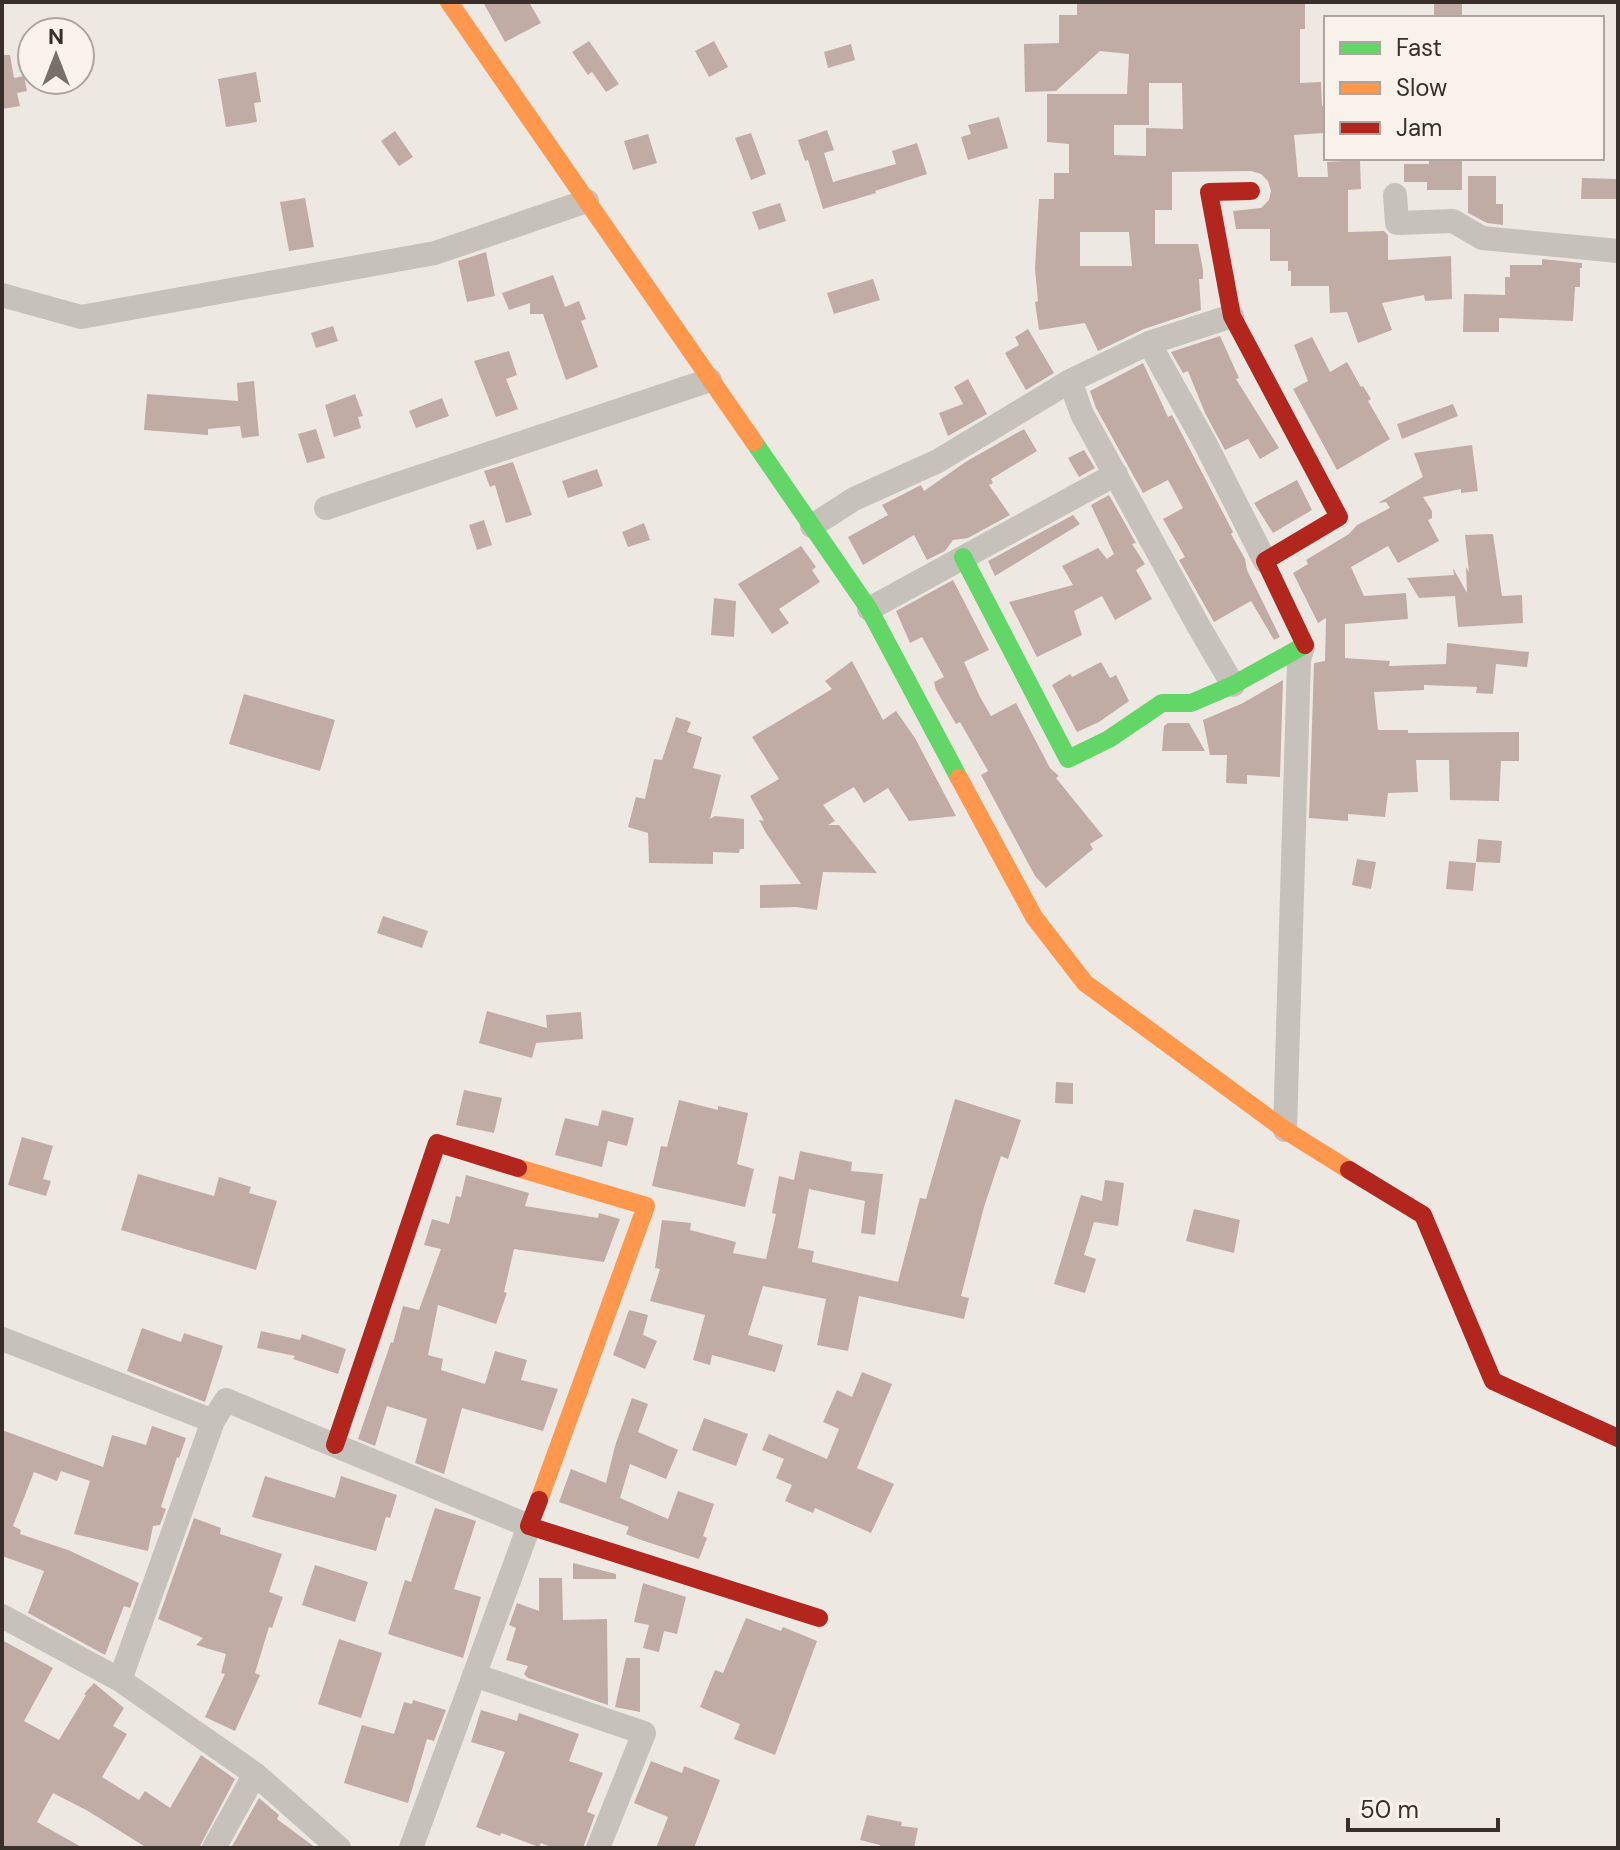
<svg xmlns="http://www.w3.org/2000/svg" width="1620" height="1850" font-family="'DM Sans',sans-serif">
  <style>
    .building { fill: #c1aca5; fill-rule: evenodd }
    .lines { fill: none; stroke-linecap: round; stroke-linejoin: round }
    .street { stroke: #c7c1bc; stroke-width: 24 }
    .fast { stroke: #63d668; stroke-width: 18 }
    .slow { stroke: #ff974d; stroke-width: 18 }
    .jam { stroke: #b3261e; stroke-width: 18 }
  </style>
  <rect width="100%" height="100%" fill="#eee8e3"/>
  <!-- building -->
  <path class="building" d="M483 2H529L541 23 505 42Z
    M1077 2 1305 3V29H1300V83L1321 82 1322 106 1326 105V127H1323V133L1294 135 1298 177H1328L1327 162 1360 160 1361 189 1348 190V232L1384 231 1388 235V260L1451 256 1452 299 1425 301 1424 295 1382 303 1392 330 1358 343 1347 312 1330 313 1329 286H1291V271H1288V261H1270V229H1236L1233 211 1261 208 1269 200 1271 191 1268 181 1261 174 1251 171 1172 172V210H1155V244H1198L1203 270V279H1199L1201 310 1144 329 1098 351 1085 323 1039 330 1035 302 1038 301 1035 269 1039 199H1054V173H1069V144L1047 142V94H1127L1129 54 1100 51 1056 91 1025 92 1024 44 1059 43V15H1077ZM1149 83H1182L1183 129 1146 128V156L1114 155V125H1149ZM1080 232H1129L1132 266H1080Z
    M1434 2H1462V18H1434Z
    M589 41 619 84 606 92 592 72 588 75 572 52Z
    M714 41 728 67 709 77 695 51Z
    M851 44 855 60 828 68 824 52Z
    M2 55H10L14 78 24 76 27 91 17 93 20 106 2 109Z
    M256 72 261 102 254 103 257 122 226 127 218 79Z
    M999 117 1008 148 968 160 961 137 971 134 968 125Z
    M827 130 834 150 824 153 833 182 896 164 892 151 917 143 927 174 875 191 876 193 823 209 808 160 805 161 798 140Z
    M395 131 413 157 399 166 381 141Z
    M751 133 766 174 751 180 735 138Z
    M648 134 657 163 633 170 624 141Z
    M1429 158H1462V190H1427V182H1404V164H1429Z
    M1468 176H1496V204H1503V225L1487 223 1468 213Z
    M1582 178 1617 179 1616 199H1581Z
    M305 198 314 247 289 251 280 202Z
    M780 203 786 221 759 230 752 212Z
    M486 252 495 296 467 302 458 261Z
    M1542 259 1582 263V268H1580V287H1575L1573 321 1499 318V332H1463L1464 294 1505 295V277H1510V265H1542Z
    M553 275 565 307 579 301 586 319 581 321 598 367 566 380 543 314H530V303L509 310 502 293Z
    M873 279 880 300 834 314 827 293Z
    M333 326 338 341 316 348 311 333Z
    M1028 329 1054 373 1026 390 1005 353 1019 345 1015 337Z
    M1220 336 1239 378 1236 379 1279 448 1260 459 1248 439 1225 450 1205 413 1188 371 1183 373 1171 352Z
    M1312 337 1330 372 1347 362 1361 387 1363 386 1371 399 1368 401 1390 439 1337 470 1293 389 1308 381 1294 345Z
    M509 351 517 375 506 379 518 409 496 417 474 361Z
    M1143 363 1168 417 1172 415 1233 532 1231 534 1245 559 1247 570 1280 637 1274 640 1251 601 1214 622 1179 560 1185 557 1163 519 1183 508 1168 480 1143 493 1096 408 1090 391Z
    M968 379 987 414 948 436 939 413 963 404 954 387Z
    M254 381 259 436 242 438 240 426 208 429V435L144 430 147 394 238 401 237 383Z
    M355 394 363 416 358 417 361 428 334 437 325 405Z
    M442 398 449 416 416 428 409 411Z
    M1453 404 1458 416 1402 439 1397 424Z
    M316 429 325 458 307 463 298 434Z
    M1024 429 1037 451 991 479 993 483 989 485 1010 515 968 538 953 540 945 551 927 560 914 535 863 565 848 537 888 515 882 505 921 485 924 491 967 461Z
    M1472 445 1478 491 1461 493V489L1423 497 1432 511V518L1428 520 1439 541 1398 563 1388 546 1351 567 1364 596 1406 593 1408 619 1345 624V658L1390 661 1389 666 1446 664 1447 643 1529 652 1527 667 1496 664 1493 694 1476 693 1477 687 1424 685V690L1374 692 1378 730H1408V733L1519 732V761H1501L1499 801 1450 800 1449 760H1416L1418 792 1388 793 1385 817 1348 814V821L1309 818 1314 663 1325 661 1326 618 1318 623 1293 573 1308 564 1306 560 1349 534 1357 525 1390 508 1386 502 1378 503 1423 477 1414 453Z
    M1084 450 1095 468 1079 477 1068 458Z
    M513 462 532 515 506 523 495 485 490 487 484 471Z
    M597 469 603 486 568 498 562 481Z
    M1297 480 1312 510 1273 533 1254 503Z
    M1109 495 1136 543 1132 544 1145 564 1136 570 1152 599 1115 620 1102 596 1074 611 1082 635 1037 657 1009 602 1073 585 1062 566 1098 548 1107 559 1114 554 1091 505Z
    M1073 515 1080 524 995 576 988 561Z
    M484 520 492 545 477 550 469 525Z
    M644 523 650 540 628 547 622 532Z
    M1493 534 1502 596 1522 595 1523 623 1458 627 1455 596 1419 598 1407 578 1454 575 1453 568 1467 593 1466 567 1469 572 1465 535Z
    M801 546 816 567 812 570 820 582 779 609 789 623 772 634 738 584Z
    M953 580 989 650 964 662 980 697 991 716 1016 703 1050 768 1059 776 1056 778 1103 836 1090 844 1093 849 1046 888 1035 876 981 775 988 771 960 722 956 724 936 690 934 682 944 677 922 637 910 643 896 611Z
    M714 598 736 601 734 637 711 635Z
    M852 661 883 720 896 711 915 738 956 816 909 821 888 788 864 803 854 787 823 805 835 821 828 825H839L877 873 823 872 817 910 796 907 760 908V885L801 884 766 833 759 820 764 821 750 796 779 779 752 737 832 689 825 681Z
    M1101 662 1110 678 1116 675 1129 701 1099 722 1077 732 1052 685 1070 674 1072 677Z
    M1283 680 1280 777 1247 775V784L1226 783 1227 755H1210L1203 720 1243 703Z
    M244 694 335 720 320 771 229 744Z
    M676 717 691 722 687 732 702 737 693 768 721 775 710 819 715 816 744 819V849H740L739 853 713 852V864L649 863 648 833 628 827 636 797 645 799 654 759 662 760Z
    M1168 723H1189L1205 751H1162L1164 726Z
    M1478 839 1502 841 1500 863 1476 862Z
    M1357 859 1376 862 1371 889 1352 885Z
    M1449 861 1476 863 1473 891 1446 889Z
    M383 916 428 931 422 948 377 933Z
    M487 1011 547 1028 546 1015 581 1012 583 1039 536 1043 532 1058 479 1043Z
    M1056 1082 1073 1083V1104L1055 1103Z
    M464 1090 502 1098 494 1133 456 1125Z
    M955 1099 1021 1120 1008 1159 1001 1156 984 1207 961 1296 969 1298 964 1319 859 1296 848 1351 817 1345 826 1299 763 1286 748 1335 783 1345 775 1372 712 1355 710 1365 693 1360 705 1315 650 1301 660 1269 655 1268 662 1220 691 1223 690 1230 736 1242 733 1253 766 1259 776 1214 772 1213 779 1176 794 1180 800 1151 852 1162 851 1171 883 1174 875 1235 861 1233 865 1201 809 1189 798 1248 814 1251 812 1262 898 1282 920 1198 926 1199Z
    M679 1100 718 1110V1106L748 1113 737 1164 754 1169 745 1207 652 1186 661 1146 667 1147Z
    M602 1110 634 1118 627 1146 608 1141 602 1167 555 1155 565 1118 598 1126Z
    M22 1137 53 1146 43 1179 51 1181 46 1196 8 1185Z
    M138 1174 214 1196 219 1177 251 1187 249 1193 277 1201 256 1270 121 1230Z
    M466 1175 529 1193 525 1206 598 1218 599 1213 620 1219 604 1262 514 1249 504 1292 507 1293 496 1324 438 1305 428 1355 443 1359 441 1370 485 1384 495 1351 527 1360 521 1380 558 1389 543 1431 462 1408 444 1474 415 1463 427 1419 387 1406 375 1446 358 1439 391 1342 393 1343 403 1306 419 1310 441 1249 424 1245 432 1219 449 1224 456 1196 461 1197Z
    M1105 1180 1124 1183 1118 1226 1094 1222 1084 1255 1096 1259 1085 1293 1054 1284 1081 1195 1102 1201Z
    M1194 1209 1240 1220 1234 1253 1186 1241Z
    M629 1310 648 1315 643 1335 657 1341 645 1369 613 1355Z
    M142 1328 181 1342 184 1333 223 1346 205 1402 127 1371Z
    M261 1331 300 1340 302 1334 346 1349 338 1374 293 1359 295 1356 257 1348Z
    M862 1372 892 1384 857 1468 894 1484 871 1533 815 1508 813 1513 785 1501 792 1485 776 1478 784 1459 762 1450 769 1434 827 1459 839 1429 823 1422 837 1390 852 1397Z
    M632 1398 648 1404 638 1432 678 1450 666 1479 630 1464 620 1498 668 1519 678 1491 714 1504 703 1536 707 1538 699 1559 638 1539 626 1534 629 1527 559 1502 571 1469 606 1483 615 1446Z
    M704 1418 748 1434 736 1466 692 1450Z
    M152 1426 186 1438 179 1458 177 1457 161 1507 166 1509 160 1525 153 1526 148 1551 74 1534 90 1481 61 1471 57 1481 34 1472 13 1526 21 1530 20 1534 68 1550 139 1583 130 1608 124 1606 105 1655 28 1613 44 1571 2 1556V1430L103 1467 112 1435 146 1445Z
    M265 1476 335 1498 341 1476 397 1495 390 1518 386 1517 376 1551 252 1517Z
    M435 1508 476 1521 454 1589 481 1597 463 1658 388 1634 405 1580 411 1582Z
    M194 1518 221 1528 220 1534 282 1554 269 1592 283 1597 272 1628 269 1627 255 1673 260 1675 235 1731 205 1717 225 1674 221 1673 226 1654 196 1645 203 1638 158 1619Z
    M573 1563 616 1574V1579H573Z
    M315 1565 368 1582 355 1622 302 1605Z
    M539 1578H562L563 1620 607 1619 608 1705 528 1678 524 1674 528 1666 506 1660 516 1628 509 1625 517 1603 539 1611Z
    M643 1583 686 1597 677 1634 664 1631 659 1652 643 1648 649 1625 634 1622Z
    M746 1618 781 1631 783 1627 817 1641 775 1755 734 1739 740 1724 700 1707 715 1670 723 1673Z
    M339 1639 382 1653 361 1718 318 1704Z
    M2 1640 53 1668 24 1721 59 1740 86 1695 84 1694 94 1683 124 1708 113 1726 127 1734 102 1777 139 1800 145 1791 170 1808 201 1755 235 1779 199 1848H147L88 1811 53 1793 37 1822 83 1848H2Z
    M626 1658H640V1712L615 1707Z
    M413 1700 446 1710 434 1741 427 1739 408 1803 344 1783 362 1725 394 1734 404 1702 412 1704Z
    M481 1710 517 1721 519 1713 579 1734 569 1761 603 1773 587 1812 595 1815 583 1848H553L541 1843 539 1847 501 1833 500 1836 476 1827 505 1752 471 1742Z
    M651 1761 682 1773 684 1766 720 1780 694 1848H656L668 1817 634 1803Z
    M259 1798 279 1815 277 1819 316 1848H231Z
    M867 1815 902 1822 901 1826 918 1828 914 1848H880V1845L860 1840Z"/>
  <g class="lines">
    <!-- street -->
    <path class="street" d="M1395 195 1397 223 1453 221 1482 238 1618 251
      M2 295 81 317 435 253 587 201
      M1149 343 1205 443 1265 561
      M1070 381 1082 414 1199 627 1233 685
      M326 508 710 380
      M812 526 854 499 938 461 1070 381 1149 343 1232 316
      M869 609 1116 474
      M1285 1130 1299 660 1303 647
      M2 1339 213 1421 226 1400 529 1526 411 1848
      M213 1421 120 1680 255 1774 339 1848
      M2 1616 120 1680
      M474 1675 644 1733 598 1848
      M214 1848 255 1774"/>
    <!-- fast -->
    <path class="fast" d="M754 442 869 609 959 778
      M963 557 1068 759 1109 739 1162 703H1191L1233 685 1305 645"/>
    <!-- slow -->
    <path class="slow" d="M449 2 754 442
      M959 778 1034 917 1085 983 1285 1130 1349 1170
      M518 1168 646 1206 539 1500"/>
    <!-- jam -->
    <path class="jam" d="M1251 191 1209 192 1232 316 1339 517 1265 561 1305 645
      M1349 1170 1423 1215 1493 1381 1618 1438
      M335 1445 437 1143 518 1168
      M539 1500 529 1526 819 1618"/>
  </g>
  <!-- border -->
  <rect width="1620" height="1850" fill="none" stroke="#382e2a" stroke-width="8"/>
  <!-- legend -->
  <rect x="1324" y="16" width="280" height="144" fill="#f9f2eb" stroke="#aca49e" stroke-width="2"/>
  <rect x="1340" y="42" width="40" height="12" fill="#63d668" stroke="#aca49e" stroke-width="2"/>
  <text x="1396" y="56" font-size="24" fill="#382e2a">Fast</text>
  <rect x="1340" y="82" width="40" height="12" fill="#ff974d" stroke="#aca49e" stroke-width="2"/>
  <text x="1396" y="96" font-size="24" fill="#382e2a">Slow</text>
  <rect x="1340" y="122" width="40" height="12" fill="#b3261e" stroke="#aca49e" stroke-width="2"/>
  <text x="1396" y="136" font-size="24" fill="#382e2a">Jam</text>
  <!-- north arrow -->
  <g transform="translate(56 56)"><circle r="38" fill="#f9f2eb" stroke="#aca49e" stroke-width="2"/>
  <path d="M0-6L14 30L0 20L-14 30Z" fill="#786f6b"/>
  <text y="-12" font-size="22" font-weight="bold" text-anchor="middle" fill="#382e2a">N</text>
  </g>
  <!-- scale -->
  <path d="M1348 1818v12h150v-12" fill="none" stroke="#382e2a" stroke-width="4"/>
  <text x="1360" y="1818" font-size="24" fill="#382e2a" stroke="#f9f2eb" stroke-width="6" paint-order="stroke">50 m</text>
</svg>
